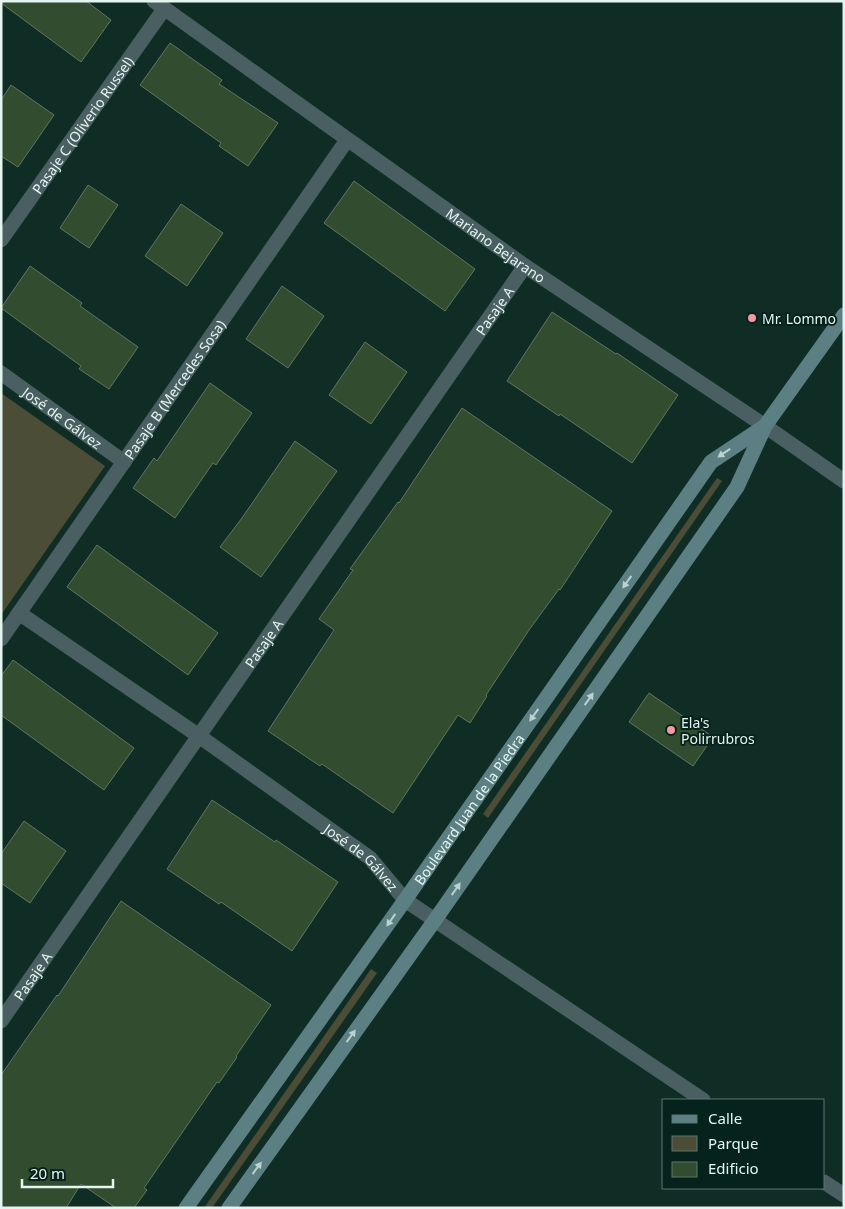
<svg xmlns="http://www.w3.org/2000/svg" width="845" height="1209" font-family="'Noto Sans',sans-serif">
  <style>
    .green { fill: #4c4d36 }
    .building { fill: #314c2e; stroke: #637560 }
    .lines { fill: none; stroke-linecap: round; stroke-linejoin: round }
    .minor { stroke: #495f62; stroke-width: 15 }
    .secondary { stroke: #5b7f83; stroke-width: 15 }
    .oneway { fill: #bbd2cf }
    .poi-dot { fill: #f49aa0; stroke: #05231c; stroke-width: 2 }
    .labels { text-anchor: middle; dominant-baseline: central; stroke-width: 4; stroke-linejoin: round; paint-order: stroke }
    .street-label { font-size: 14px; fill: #e4f5ef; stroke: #05231c }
    .poi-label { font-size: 14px; fill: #e4f5ef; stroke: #05231c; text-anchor: start }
  </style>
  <rect width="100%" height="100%" fill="#102d25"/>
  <!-- green -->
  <path class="green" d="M1 393 105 466 1 615Z
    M717 478 722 481 488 818 483 814Z
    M371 969 377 973 212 1208H204Z"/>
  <!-- building -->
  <path class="building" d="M1 1H86L111 20 81 62 1 3Z
    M170 43 222 80 219 84 278 123 248 166 219 146 221 143 140 85Z
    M11 85 54 115 18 167 1 156V100Z
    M354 181 475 269 445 311 324 223Z
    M88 185 118 205 89 248 60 228Z
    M181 204 223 233 187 286 145 256Z
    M30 266 82 303 80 306 138 347 109 389 79 369 81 366 1 308Z
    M282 286 324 316 288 368 246 339Z
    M552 312 616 354 617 353 678 395 632 463 560 414 559 416 507 381Z
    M365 342 407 372 371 424 329 395Z
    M210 383 252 413 216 465 213 463 175 518 133 488 154 458 157 461Z
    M462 408 612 511 560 590 559 589 529 630 486 695 487 696 470 723 458 715 393 813 322 764 320 766 268 731 334 630 319 619 353 570 350 569 398 502 399 503Z
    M295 441 337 471 261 577 220 547 242 518Z
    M97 545 218 633 188 675 67 587Z
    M13 660 134 748 104 790 1 715V676Z
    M649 693 713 737 693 766 629 722Z
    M212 800 275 842 276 840 338 882 292 951 221 902 219 904 167 869Z
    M24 821 66 851 30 903 1 883V854Z
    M121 901 271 1005 236 1056 237 1057 219 1083 217 1082 144 1188 147 1190 134 1208H116L81 1184 66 1208H1V1075L57 995 58 996Z"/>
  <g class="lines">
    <!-- minor -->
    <g class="minor">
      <path id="s1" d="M154 1 525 266 765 426 844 481"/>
      <path id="s2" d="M1 240 164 9"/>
      <path id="s3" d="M1 373 124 462"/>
      <path id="s4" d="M19 613 199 736 370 858 405 900 703 1100"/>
      <path id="s5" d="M1 639 347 140"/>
      <path id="s6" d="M1 1021 525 266"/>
      <path d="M824 1182 844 1195"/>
    </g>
    <!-- secondary -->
    <g class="secondary">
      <path id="s7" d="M186 1208 405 900 711 462 765 426"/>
      <path d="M229 1208 435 920 737 487 765 426 844 315"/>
    </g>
  </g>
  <!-- one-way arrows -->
  <defs><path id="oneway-solid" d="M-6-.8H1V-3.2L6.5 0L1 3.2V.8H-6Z" transform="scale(1.25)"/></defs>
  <g class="oneway">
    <use href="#oneway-solid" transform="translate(724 453) rotate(146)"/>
    <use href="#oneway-solid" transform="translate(627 582) rotate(125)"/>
    <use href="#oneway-solid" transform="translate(589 699) rotate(-55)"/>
    <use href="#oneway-solid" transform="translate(534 715) rotate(125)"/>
    <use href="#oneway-solid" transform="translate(456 889) rotate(-55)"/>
    <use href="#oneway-solid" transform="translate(391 920) rotate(125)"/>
    <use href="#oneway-solid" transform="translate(351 1036) rotate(-54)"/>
    <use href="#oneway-solid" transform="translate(257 1168) rotate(-54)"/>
  </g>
  <!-- markers -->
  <g class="poi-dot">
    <circle cx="752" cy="318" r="5"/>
    <circle cx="671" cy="730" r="5"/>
  </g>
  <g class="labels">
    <!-- street labels -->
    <g class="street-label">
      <text stroke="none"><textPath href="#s2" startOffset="141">Pasaje C (Oliverio Russel)</textPath></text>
      <text stroke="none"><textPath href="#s1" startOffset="420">Mariano Bejarano</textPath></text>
      <text stroke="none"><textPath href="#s6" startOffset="865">Pasaje A</textPath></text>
      <text stroke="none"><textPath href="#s5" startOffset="304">Pasaje B (Mercedes Sosa)</textPath></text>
      <text stroke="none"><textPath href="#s3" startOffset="76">José de Gálvez</textPath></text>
      <text stroke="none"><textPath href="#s6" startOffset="460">Pasaje A</textPath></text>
      <text stroke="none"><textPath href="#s7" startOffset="489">Boulevard Juan de la Piedra</textPath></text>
      <text stroke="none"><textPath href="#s4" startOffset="421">José de Gálvez</textPath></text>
      <text stroke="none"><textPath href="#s6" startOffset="55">Pasaje A</textPath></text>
    </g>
    <!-- poi labels -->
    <g class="poi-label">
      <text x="762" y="318">Mr. Lommo</text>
      <text x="681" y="722">Ela's<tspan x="681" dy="16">Polirrubros</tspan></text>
    </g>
  </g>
  <!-- border -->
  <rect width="845" height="1209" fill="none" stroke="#e4f5ef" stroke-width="5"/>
  <!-- legend -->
  <rect x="662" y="1099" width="162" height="90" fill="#05231c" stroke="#5e7770"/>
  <rect x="672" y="1115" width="25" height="8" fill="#5b7f83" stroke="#5e7770"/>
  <text x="708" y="1124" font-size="15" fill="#e4f5ef">Calle</text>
  <rect x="672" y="1136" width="25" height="15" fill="#4c4d36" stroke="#5e7770"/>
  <text x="708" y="1149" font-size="15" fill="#e4f5ef">Parque</text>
  <rect x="672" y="1162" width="25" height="15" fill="#314c2e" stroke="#5e7770"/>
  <text x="708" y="1174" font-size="15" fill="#e4f5ef">Edificio</text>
  <!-- scale -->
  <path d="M22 1179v8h91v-8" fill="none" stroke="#e4f5ef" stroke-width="2.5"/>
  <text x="30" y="1179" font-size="15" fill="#e4f5ef" stroke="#05231c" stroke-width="4" paint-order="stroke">20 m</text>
</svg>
